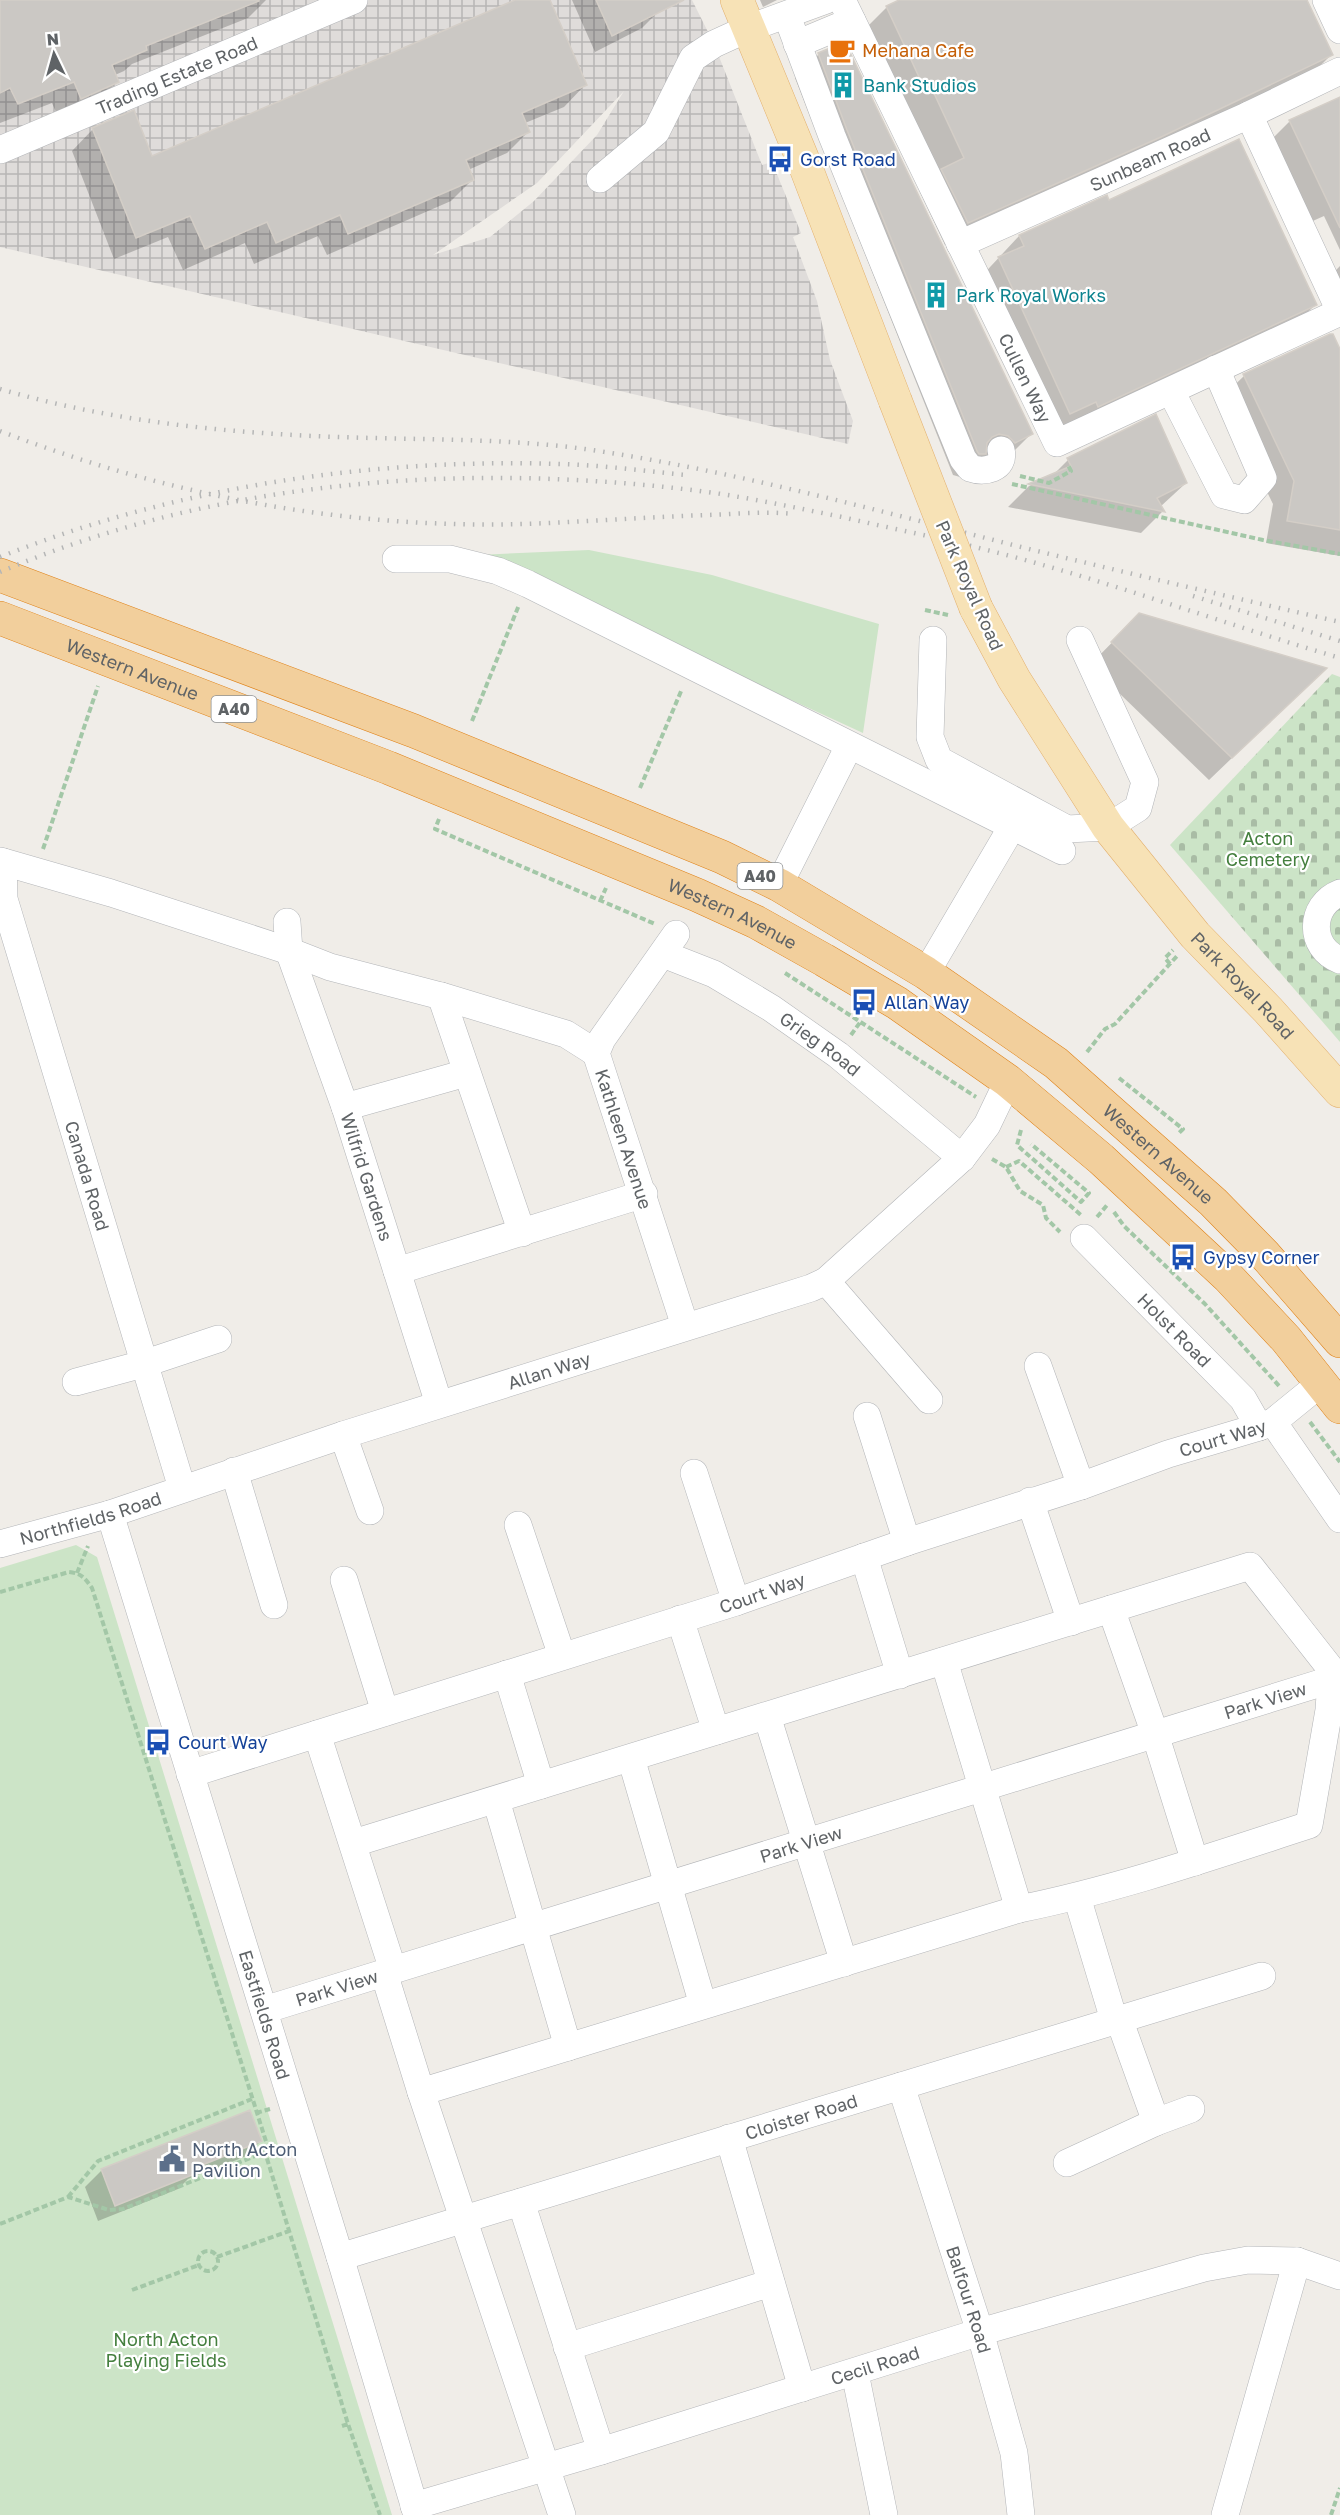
<svg xmlns="http://www.w3.org/2000/svg" width="1340" height="2515" font-family="'Golos Text',sans-serif">
  <style>
    .industrial { fill: url(#industrial-grid); fill-rule: evenodd }
    .cemetery { fill: url(#cemetery-stones) }
    .green { fill: #cce4c7 }
    .shadow { fill: #0003 }
    .building { fill: #cbc8c4; stroke: #d4cec7; stroke-width: 1.5 }
    .lines { fill: none; stroke-linecap: round; stroke-linejoin: round }
    .minor-casing { stroke: #b3b5b8; stroke-width: 28 }
    .major-casing { stroke: #e3b06d; stroke-width: 34 }
    .highway-casing { stroke: #df8218; stroke-width: 34 }
    .path { stroke: #a3c7a7; stroke-width: 4; stroke-dasharray: 6 3; stroke-linecap: butt }
    .minor { stroke: #fff; stroke-width: 27 }
    .major { stroke: #f7e2b6; stroke-width: 33 }
    .highway { stroke: #f2cf9c; stroke-width: 33 }
    .rail { stroke: #b5b6b6; stroke-width: 4.5; stroke-dasharray: 1.5 8; stroke-linecap: butt }
    .major-bridge-casing { stroke: #e3b06d; stroke-width: 34; stroke-linecap: butt }
    .major-bridge { stroke: #f7e2b6; stroke-width: 33 }
    .labels { text-anchor: middle; dominant-baseline: central; stroke-width: 4.5; stroke-linejoin: round; paint-order: stroke }
    .shield { fill: #fff; stroke: #8f9294; stroke-width: 1.5 }
    .shield-label { font-size: 16px; font-weight: bold; fill: #5f6366 }
    .food-label { font-size: 18px; fill: #c56008; stroke: #fff; text-anchor: start }
    .street-label { font-size: 18px; fill: #5f6366; stroke: #fff }
    .culture-label { font-size: 18px; fill: #0d838f; stroke: #fff; text-anchor: start }
    .transit-label { font-size: 18px; fill: #164399; stroke: #fff; text-anchor: start }
    .park-label { font-size: 18px; fill: #447f3e; stroke: #fff }
    .service-label { font-size: 18px; fill: #4e5e75; stroke: #fff; text-anchor: start }
  </style>
  <defs>
    <pattern id="industrial-grid" width="8" height="8" patternUnits="userSpaceOnUse" patternTransform="scale(1.5)"><rect width="8" height="8" fill="#dfdcda"/><path d="M0 4h8M4 0v8" fill="none" stroke="#b8b6b5"/></pattern>
    <pattern id="cemetery-stones" width="16" height="16" patternUnits="userSpaceOnUse" patternTransform="scale(1.5)"><rect width="16" height="16" fill="#cce4c7"/><path d="M2 7V4a2 2 0 0 1 4 0v3zM10 15v-3a2 2 0 0 1 4 0v3z" fill="#a9bca5"/></pattern>
  </defs>
  <rect width="100%" height="100%" fill="#f0ede8"/>
  <!-- industrial -->
  <path class="industrial" d="M0 0H692L714 44 762 165 772 162 801 233 793 237 817 301 830 360 853 421 848 444 0 247ZM624 91 597 135 534 201 490 237 433 255 537 183Z"/>
  <!-- cemetery -->
  <path class="cemetery" d="M1332 674 1340 677V1042L1170 845Z"/>
  <!-- green -->
  <path class="green" d="M589 550 712 575 879 624 863 733 477 555Z
    M76 1545 97 1557 392 2515H0V1568Z"/>
  <!-- shadow -->
  <path class="shadow" d="M0 0H266L248 18 132 64 124 71 115 75 117 82 96 104 59 119 52 103 0 123Z
    M519 0H549L585 85 564 107 525 123 528 132 507 153 468 170 472 180 451 201 327 255 318 236 254 264 245 243 183 270 168 237 114 259 72 151 93 129 151 158Z
    M572 0H663L659 11 642 28 595 52Z
    M760 0H777L763 7Z
    M902 0H1305L1331 55 1309 77 945 245 920 192 939 173 864 30 887 7Z
    M819 54 1031 434 1007 458H979L960 477 953 475 795 78Z
    M1340 98V250L1324 216 1306 224 1268 143 1290 121Z
    M1107 197 1109 202 1315 305 1293 327 1048 435 977 281 1019 236Z
    M1340 266V297L1330 276Z
    M1332 336 1340 353V556L1266 543 1273 504 1221 398 1244 376Z
    M1068 460 1186 483 1160 507 1163 511 1141 533 1008 507 1029 486 1052 476Z
    M1139 615 1303 690 1209 780 1090 665Z
    M261 2141 244 2157 188 2179 178 2189 98 2221 85 2187 102 2170Z"/>
  <!-- building -->
  <path class="building" d="M0 0H259V1L146 46 147 50 112 65 119 82 81 99 74 82 18 104 10 88 0 93Z
    M515 0H550L587 85 522 113 530 132 466 160 474 180 348 234 340 215 276 243 267 222 205 249 190 216 136 238 92 128 134 110 152 156Z
    M596 0H684L612 36Z
    M899 0H1307L1333 55 1161 137 968 223 941 169 964 158 932 89 926 92 886 6Z
    M845 42 1033 434 1015 443 1008 436 999 434 992 437 987 443 986 454H979L977 451 847 130 818 53Z
    M1340 97V228L1289 120Z
    M1239 139 1317 305 1098 407 1096 402 1070 414 998 257 1024 246 1019 235 1107 195 1109 200Z
    M1330 334H1333L1340 349V530L1287 521 1294 481 1243 374Z
    M1156 414 1187 483 1157 498 1165 512 1028 484 1071 466 1067 458Z
    M1139 613 1327 668 1232 758 1111 642Z
    M250 2110 262 2141 195 2168 197 2173 115 2206 101 2169Z"/>
  <g class="lines">
    <!-- minor casing -->
    <g class="minor-casing">
      <g id="minor">
        <path id="s1" d="M842 0 1057 443 1340 312"/>
        <path d="M1326 0 1340 30"/>
        <path d="M787 16 832 136 963 459 970 468C984 473 1006 469 1001 450"/>
        <path d="M797 44 852 21"/>
        <path d="M1249 115 1340 311"/>
        <path id="s2" d="M0 150 354 0"/>
        <path d="M600 179 656 132 693 58 714 44 749 28 826 0"/>
        <path id="s3" d="M960 244 1249 115 1340 71"/>
        <path d="M1171 391 1224 495 1244 500 1263 478 1216 369"/>
        <path d="M396 559H450L498 571 528 584 1062 851"/>
        <path d="M933 640 930 737 939 760 1067 829 1108 827 1138 808 1145 782 1080 640"/>
        <path d="M0 861 111 893 289 951 330 967 441 996 566 1034 596 1053"/>
        <path id="s4" d="M3 862 4 899 182 1488"/>
        <path d="M779 885 849 746"/>
        <path d="M1340 893C1309 905 1308 948 1340 960"/>
        <path id="s5" d="M287 922 289 951 345 1107 439 1404"/>
        <path id="s6" d="M676 934 602 1039 596 1053 685 1326"/>
        <path id="s7" d="M663 954 714 974 771 1008 838 1055 962 1158"/>
        <path d="M926 973 1013 825"/>
        <path d="M441 996 522 1233"/>
        <path d="M345 1107 466 1073"/>
        <path id="s8" d="M1084 1238 1243 1399 1259 1427"/>
        <path d="M397 1271 644 1194"/>
        <path d="M826 1281 929 1400"/>
        <path d="M1038 1366 1081 1486"/>
        <path d="M76 1382 143 1364 218 1339"/>
        <path d="M867 1416 907 1542"/>
        <path d="M1273 1422 1340 1519"/>
        <path d="M343 1435 370 1511"/>
        <path d="M234 1471 274 1605"/>
        <path d="M694 1473 736 1602"/>
        <path d="M1030 1501 1071 1622"/>
        <path id="s9" d="M110 1514 340 2257 417 2515"/>
        <path d="M518 1525 562 1656"/>
        <path id="s10" d="M0 1544 110 1514 343 1435 811 1288 826 1281 962 1158 987 1125 1008 1081"/>
        <path d="M864 1557 900 1675"/>
        <path d="M344 1580 385 1712"/>
        <path d="M1111 1609 1155 1734 1195 1862"/>
        <path d="M680 1619 716 1731"/>
        <path d="M944 1661 1019 1909"/>
        <path d="M507 1674 541 1785"/>
        <path d="M767 1716 844 1963"/>
        <path d="M317 1734 393 1970"/>
        <path d="M631 1758 703 2005"/>
        <path id="s11" d="M190 1774 736 1602 907 1542 1081 1486 1168 1454 1259 1427 1273 1422 1321 1383"/>
        <path d="M496 1800 568 2047"/>
        <path d="M354 1843 1250 1566 1338 1678"/>
        <path d="M1077 1897 1114 2020"/>
        <path d="M384 1973 421 2092 1019 1909C1118 1889 1213 1856 1309 1825L1329 1710 1331 1680"/>
        <path id="s12" d="M264 2010 1340 1677"/>
        <path id="s13" d="M901 2086 980 2332 1014 2453 1021 2515"/>
        <path d="M421 2092 562 2515"/>
        <path d="M1156 2122 1191 2109"/>
        <path d="M729 2138 802 2388"/>
        <path d="M1067 2163 1156 2122 1119 2019"/>
        <path d="M521 2202 601 2451"/>
        <path id="s14" d="M340 2257 1262 1976"/>
        <path d="M567 2347 771 2283"/>
        <path d="M855 2373 884 2515"/>
        <path id="s15" d="M414 2506 601 2451 980 2332 1204 2268 1248 2260 1297 2261 1340 2276"/>
        <path d="M1225 2515 1297 2261"/>
      </g>
    </g>
    <!-- major casing -->
    <g class="major-casing">
      <g id="major">
        <path d="M737 0 803 160 895 400"/>
        <path id="s16" d="M976 608 1014 679 1108 827 1195 935 1268 1010 1340 1091"/>
      </g>
    </g>
    <!-- highway casing -->
    <g class="highway-casing">
      <g id="highway">
        <path id="s17" d="M0 575 414 731 722 857 779 885 926 973 1056 1063 1213 1202 1265 1255 1340 1341"/>
        <path id="s18" d="M0 618 389 768 697 895 756 922 824 960 897 1003 1008 1081 1101 1159 1228 1277 1286 1339 1340 1407"/>
      </g>
    </g>
    <!-- path -->
    <path class="path" d="M1020 476 1049 483 1071 471 1068 465
      M1012 484 1263 540 1340 554
      M925 610 948 615
      M472 721 519 605
      M640 788 682 689
      M439 819 435 829 655 924
      M43 849 98 686
      M600 901 606 888
      M1170 964 1165 958 1173 950
      M785 973 976 1097
      M851 1035 861 1021
      M1087 1052 1105 1029 1115 1024 1177 956
      M1119 1078 1183 1129 1178 1134
      M1021 1130 1017 1145 1081 1202 1089 1193 1031 1144
      M992 1159 1006 1167 1020 1191 1043 1205 1046 1218 1060 1232
      M1006 1167 1019 1161 1081 1215
      M1114 1212 1124 1226 1205 1304 1280 1387
      M1097 1217 1108 1204
      M1310 1422 1340 1462
      M77 1573 88 1546
      M0 1592 69 1572C81 1573 85 1578 92 1588L269 2151 265 2152 348 2424 380 2515
      M256 2113 270 2109
      M68 2197 98 2161 252 2099
      M0 2224 68 2197 109 2210 123 2209 265 2152
      M198 2261a10 10 0 1 1 20 0a10 10 0 1 1-20 0Z
      M217 2257 289 2231
      M132 2290 199 2265
      M342 2426 348 2424
      M1331 2515 1340 2488"/>
    <!-- minor -->
    <use href="#minor" class="minor"/>
    <!-- major -->
    <use href="#major" class="major"/>
    <!-- highway -->
    <use href="#highway" class="highway"/>
    <!-- rail -->
    <path class="rail" d="M0 389C110 421 224 433 338 437 420 440 504 438 585 449 729 470 872 509 1013 545 1122 572 1231 597 1340 622
      M0 431C166 495 344 529 523 524 584 522 646 517 708 515 736 514 766 511 794 514
      M0 557C176 487 370 458 559 464 602 465 644 471 686 475
      M0 572C217 480 459 462 692 490 742 496 792 507 842 517 889 528 936 537 983 549 1104 579 1221 623 1340 658
      M1193 596 1340 641"/>
    <!-- major-bridge casing -->
    <g class="major-bridge-casing">
      <path id="major-bridge" d="M895 400 976 608"/>
    </g>
    <!-- major-bridge -->
    <use href="#major-bridge" class="major-bridge"/>
  </g>
  <!-- icons -->
  <defs>
    <g id="cafe-bare" transform="scale(2.07)"><path d="M-5.5-4.5H6V0H3Q3 3.5 0 3.5H-2.5Q-5.5 3.5-5.5 0ZM3-3.2v2h1.7v-2ZM-6 4.5H4V6H-6Z" fill="#e8710a" stroke="#fff" stroke-width="2.5" paint-order="stroke"/></g>
    <g id="building-bare" transform="scale(2.07)"><path d="M-4-6H4V6H1V3H-1V6H-4ZM-2.5-4.3h1.7v1.8h-1.7ZM.8-4.3h1.7v1.8H.8ZM-2.5-1h1.7V.8h-1.7ZM.8-1h1.7V.8H.8Z" fill="#0f9aa8" stroke="#fff" stroke-width="2.5" paint-order="stroke"/></g>
    <g id="bus-bare" transform="scale(2.07)"><path d="M-5-6H5V4H4V6H2V4H-2V6H-4V4H-5ZM-3.5-4V0h7V-4ZM-3.5 1.2v1.5H-2V1.2ZM2 1.2v1.5H3.5V1.2Z" fill="#1a4fb4" stroke="#fff" stroke-width="2.5" paint-order="stroke"/></g>
    <g id="civic-bare" transform="scale(2.07)"><path d="M-.6-6.5H3V-4.5H.6V-3L4-1V1h2V6H-6V1h2V-1L-.6-3ZM-1.2 2.5V6h2.4V2.5Z" fill="#5c6f8a" stroke="#fff" stroke-width="2.5" paint-order="stroke"/></g>
  </defs>
  <g fill-rule="evenodd">
    <use href="#cafe-bare" x="842" y="50"/>
    <use href="#building-bare" x="843" y="85"/>
    <use href="#bus-bare" x="780" y="159"/>
    <use href="#building-bare" x="936" y="295"/>
    <use href="#bus-bare" x="864" y="1002"/>
    <use href="#bus-bare" x="1183" y="1257"/>
    <use href="#bus-bare" x="158" y="1742"/>
    <use href="#civic-bare" x="172" y="2159"/>
  </g>
  <g class="labels">
    <!-- shield labels -->
    <g class="shield">
      <rect x="211.5" y="696" width="45" height="26" rx="4.5"/>
      <rect x="737.5" y="863" width="45" height="26" rx="4.5"/>
    </g>
    <g class="shield-label">
      <text x="234" y="709">A40</text>
      <text x="760" y="876">A40</text>
    </g>
    <!-- food labels -->
    <g class="food-label">
      <text x="862" y="50">Mehana Cafe</text>
    </g>
    <!-- street labels -->
    <g class="street-label">
      <text stroke="none"><textPath href="#s2" startOffset="192">Trading Estate Road</textPath></text>
      <text stroke="none"><textPath href="#s3" startOffset="208">Sunbeam Road</textPath></text>
      <text stroke="none"><textPath href="#s1" startOffset="420">Cullen Way</textPath></text>
      <text transform="translate(970 585) rotate(66)">Park Royal Road</text>
      <text stroke="none"><textPath href="#s18" startOffset="142">Western Avenue</textPath></text>
      <text stroke="none"><textPath href="#s18" startOffset="790">Western Avenue</textPath></text>
      <text stroke="none"><textPath href="#s16" startOffset="464">Park Royal Road</textPath></text>
      <text stroke="none"><textPath href="#s7" startOffset="182">Grieg Road</textPath></text>
      <text stroke="none"><textPath href="#s6" startOffset="234">Kathleen Avenue</textPath></text>
      <text stroke="none"><textPath href="#s17" startOffset="1305">Western Avenue</textPath></text>
      <text stroke="none"><textPath href="#s4" startOffset="326">Canada Road</textPath></text>
      <text stroke="none"><textPath href="#s5" startOffset="268">Wilfrid Gardens</textPath></text>
      <text stroke="none"><textPath href="#s8" startOffset="129">Holst Road</textPath></text>
      <text stroke="none"><textPath href="#s10" startOffset="576">Allan Way</textPath></text>
      <text stroke="none"><textPath href="#s11" startOffset="1086">Court Way</textPath></text>
      <text stroke="none"><textPath href="#s10" startOffset="94">Northfields Road</textPath></text>
      <text stroke="none"><textPath href="#s11" startOffset="600">Court Way</textPath></text>
      <text stroke="none"><textPath href="#s12" startOffset="1048">Park View</textPath></text>
      <text stroke="none"><textPath href="#s12" startOffset="562">Park View</textPath></text>
      <text stroke="none"><textPath href="#s12" startOffset="76">Park View</textPath></text>
      <text stroke="none"><textPath href="#s9" startOffset="524">Eastfields Road</textPath></text>
      <text stroke="none"><textPath href="#s14" startOffset="482">Cloister Road</textPath></text>
      <text stroke="none"><textPath href="#s13" startOffset="224">Balfour Road</textPath></text>
      <text stroke="none"><textPath href="#s15" startOffset="482">Cecil Road</textPath></text>
    </g>
    <!-- culture labels -->
    <g class="culture-label">
      <text x="863" y="85">Bank Studios</text>
      <text x="956" y="295">Park Royal Works</text>
    </g>
    <!-- transit labels -->
    <g class="transit-label">
      <text x="800" y="159">Gorst Road</text>
      <text x="884" y="1002">Allan Way</text>
      <text x="1203" y="1257">Gypsy Corner</text>
      <text x="178" y="1742">Court Way</text>
    </g>
    <!-- park labels -->
    <g class="park-label">
      <text x="1268" y="838">Acton<tspan x="1268" dy="21">Cemetery</tspan></text>
      <text x="166" y="2339">North Acton<tspan x="166" dy="21">Playing Fields</tspan></text>
    </g>
    <!-- service labels -->
    <g class="service-label">
      <text x="192" y="2149">North Acton<tspan x="192" dy="21">Pavilion</tspan></text>
    </g>
  </g>
  <!-- north arrow -->
  <g transform="translate(54 54) rotate(355)" stroke="#ffffff" stroke-width="4.5" paint-order="stroke">
  <path d="M0-4.5L10 22L0 15L-10 22Z" fill="#5f6366"/>
  <text y="-9" font-size="16" font-weight="bold" text-anchor="middle" fill="#5f6366">N</text>
  </g>
</svg>
